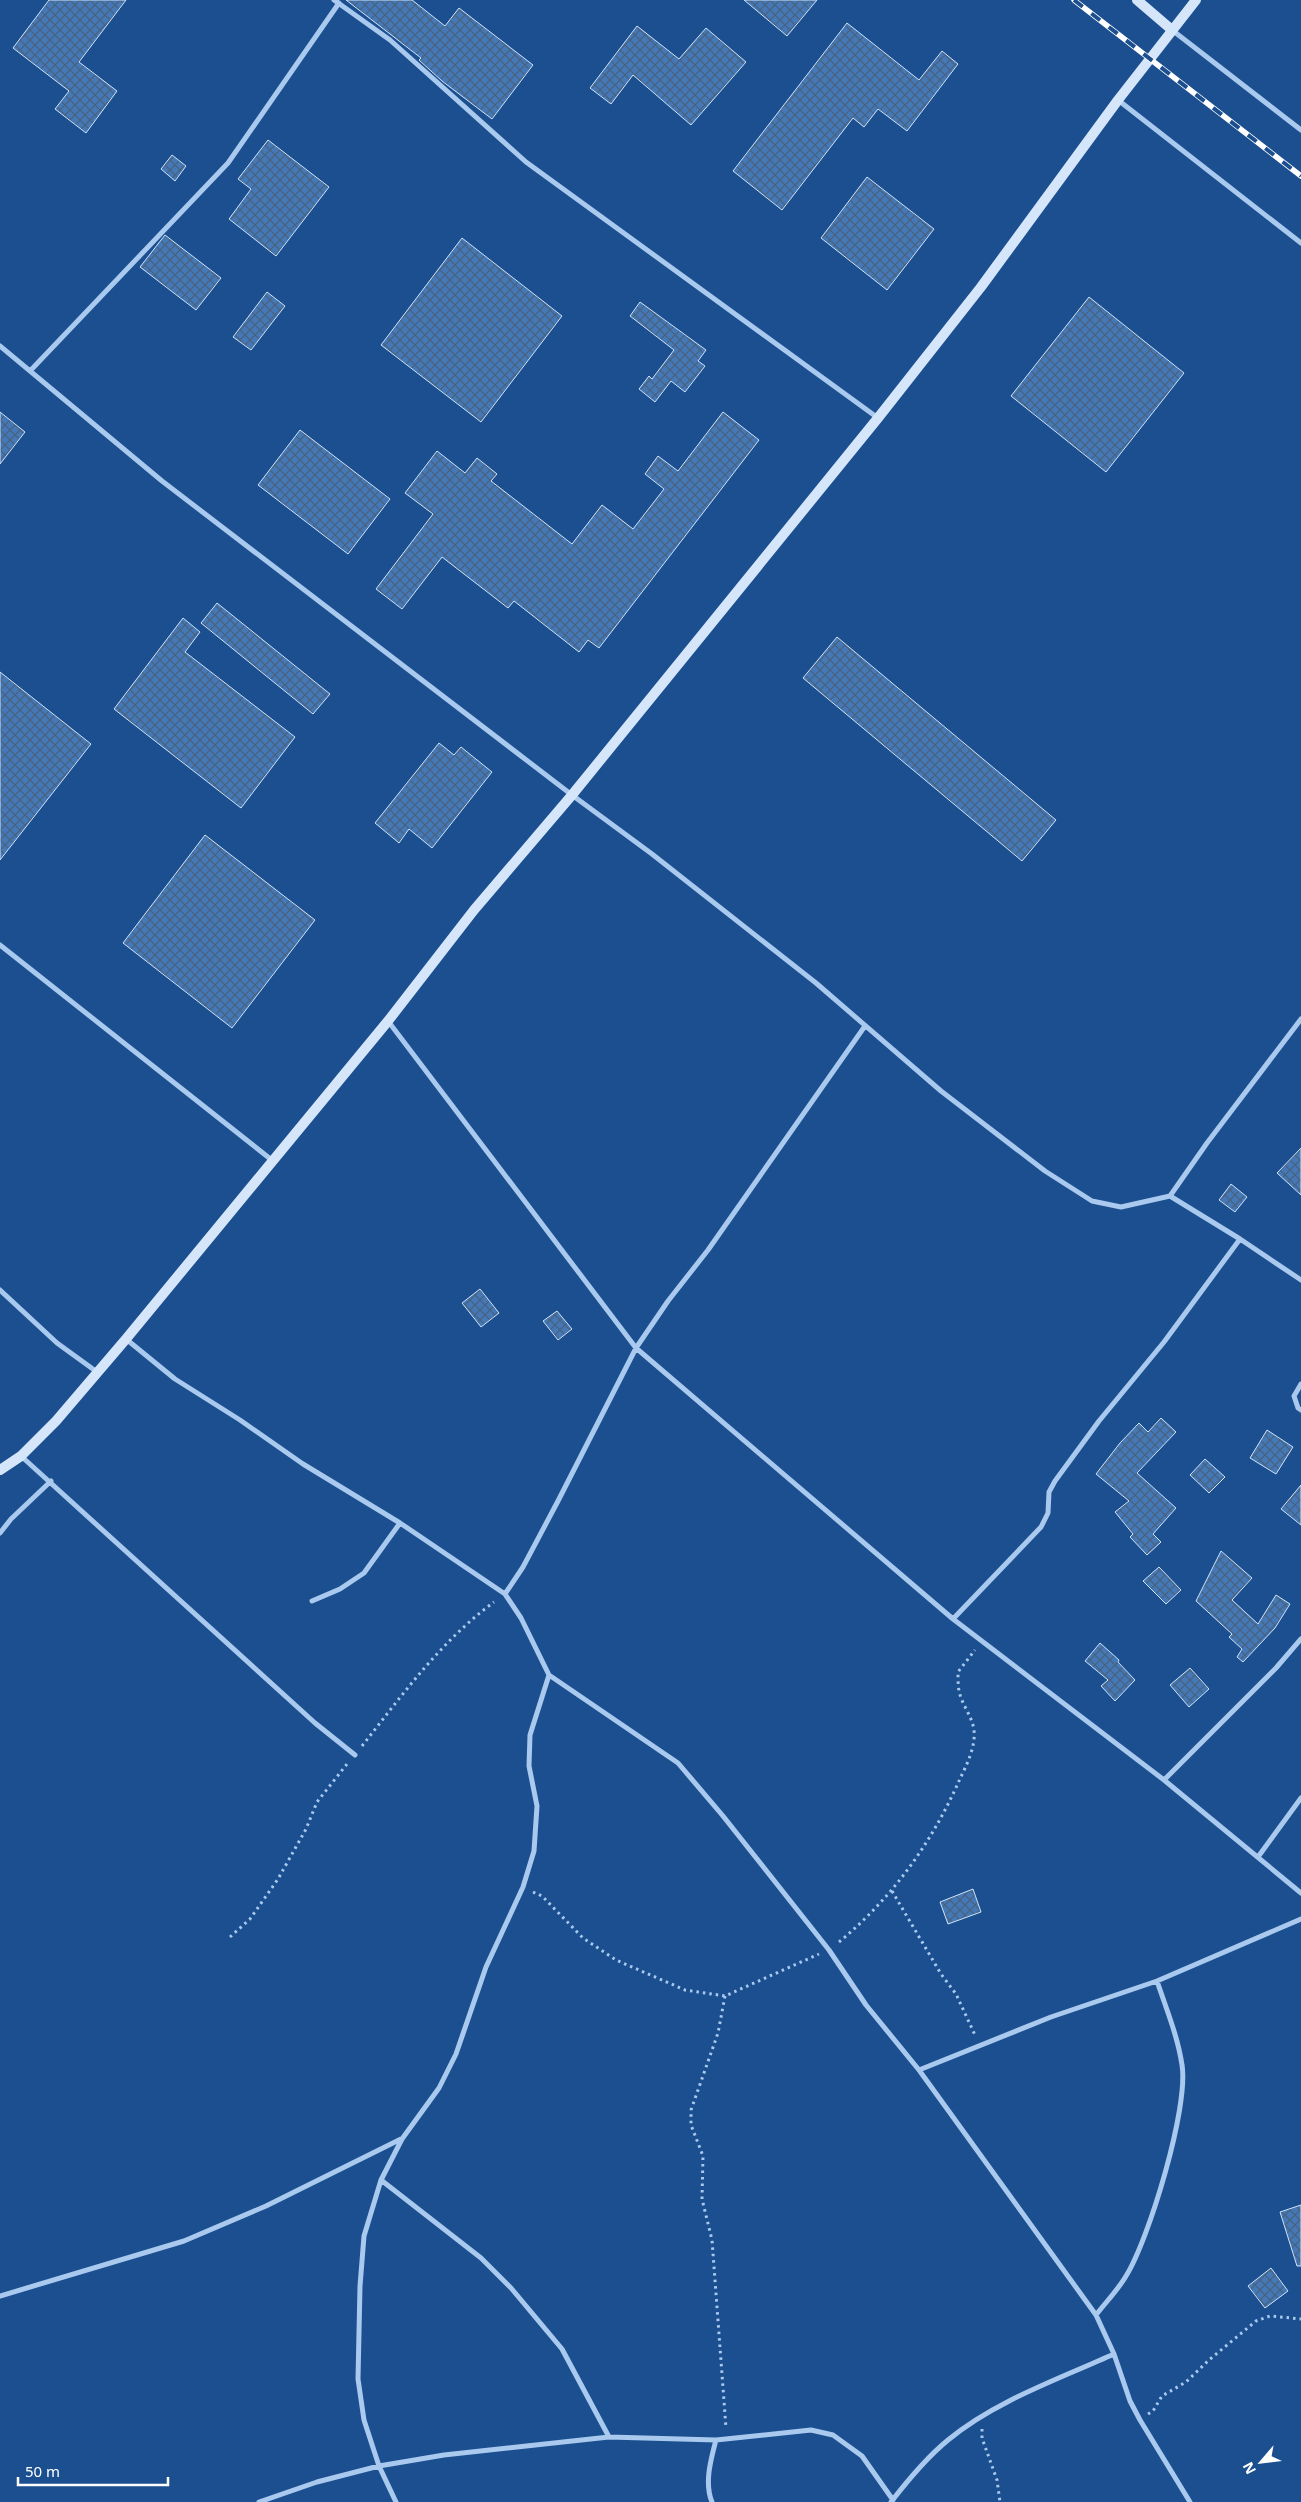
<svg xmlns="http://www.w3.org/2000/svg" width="1301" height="2502" font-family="'Noto Sans',sans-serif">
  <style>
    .building { fill: url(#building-cross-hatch); stroke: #cfe3fa }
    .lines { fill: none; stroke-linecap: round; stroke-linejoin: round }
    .path { stroke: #a9c9ee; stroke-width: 3; stroke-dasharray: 2.5 4; stroke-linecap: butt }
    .street { stroke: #a9c9ee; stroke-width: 5 }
    .secondary { stroke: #d6e6fa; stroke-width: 10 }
    .rail-casing { stroke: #fff; stroke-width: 5.5 }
    .rail { stroke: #1b4f8f; stroke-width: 4; stroke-dasharray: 11; stroke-linecap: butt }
  </style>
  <defs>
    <pattern id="building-cross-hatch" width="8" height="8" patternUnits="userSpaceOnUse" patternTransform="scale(1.25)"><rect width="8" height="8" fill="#4478b7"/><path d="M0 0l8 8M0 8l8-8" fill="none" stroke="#486282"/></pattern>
  </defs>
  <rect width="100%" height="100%" fill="#1b4f8f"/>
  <!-- building -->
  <path class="building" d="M49 0H126L79 62 117 91 86 133 55 109 69 91 13 48Z
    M346 0H412L445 26 459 8 533 65 492 119 442 81 419 60 421 58Z
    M744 0H817L787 36Z
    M847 23 919 80 942 51 958 64 907 131 878 109 864 127 853 118 782 210 733 171Z
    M637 26 679 59 706 28 746 62 691 125 633 75 611 104 590 88Z
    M268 140 329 187 276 256 229 219 251 189 238 179Z
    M172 155 186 166 175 181 161 169Z
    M867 177 934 229 887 290 821 238Z
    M165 235 221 278 196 310 140 267Z
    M462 238 562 316 481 422 381 345Z
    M267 292 285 306 251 350 233 337Z
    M1089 297 1184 373 1106 472 1011 396Z
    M640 302 706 350 698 361 705 366 685 392 671 381 655 402 639 389 649 376 652 379 674 350 630 316Z
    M0 412 25 432 0 464Z
    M723 412 759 440 599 648 588 640 579 652 514 601 508 608 442 557 402 609 376 589 433 514 405 493 437 451 465 473 477 458 497 474 491 481 572 544 602 505 633 529 664 489 645 474 658 456 678 471Z
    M300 430 390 499 348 554 258 485Z
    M217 603 330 694 313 714 201 623Z
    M183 618 200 632 185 652 295 737 241 808 114 709Z
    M837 637 1056 820 1022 861 803 678Z
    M0 672 91 744 0 860Z
    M439 743 454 755 461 747 492 772 432 848 409 829 399 843 375 823Z
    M205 835 315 920 232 1028 123 943Z
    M1301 1148V1195L1277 1173Z
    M1231 1184 1247 1197 1235 1212 1219 1200Z
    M480 1289 499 1313 481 1327 462 1303Z
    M557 1311 572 1329 558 1340 543 1321Z
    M1161 1418 1176 1432 1137 1473 1176 1508 1153 1534 1161 1542 1147 1555 1130 1537 1133 1534 1115 1512 1129 1501 1096 1474 1120 1443 1139 1423 1148 1432Z
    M1267 1430 1293 1447 1276 1474 1250 1458Z
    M1205 1459 1225 1477 1209 1493 1190 1475Z
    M1301 1485V1525L1281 1509Z
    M1221 1551 1252 1578 1232 1600 1258 1624 1276 1595 1290 1604 1275 1628 1243 1662 1237 1657 1242 1649 1229 1637 1232 1634 1196 1601Z
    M1159 1567 1181 1590 1166 1604 1143 1581Z
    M1100 1643 1119 1660 1118 1662 1135 1680 1115 1701 1101 1686 1108 1680 1085 1661Z
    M1190 1668 1209 1689 1189 1707 1170 1685Z
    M973 1889 981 1912 948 1924 940 1902Z
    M1301 2205V2266H1297L1280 2212Z
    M1271 2268 1288 2291 1265 2308 1248 2286Z"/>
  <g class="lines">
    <!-- path -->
    <path class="path" d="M362 1746C403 1694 441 1641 494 1602
      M892 1891 941 1974 956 1994 975 2035
      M533 1892 542 1896 583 1938 616 1960 685 1990 725 1996 819 1954
      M230 1937 250 1919 278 1879 306 1829 317 1802 347 1764
      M839 1942C892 1898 931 1844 959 1781 966 1766 976 1747 974 1730 972 1716 962 1705 959 1691 958 1685 958 1678 958 1672L975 1650
      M725 1996 718 2033 691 2110V2125L703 2156 702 2199 712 2240 726 2428
      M1148 2414 1153 2411 1162 2396 1186 2382 1209 2360 1256 2321 1270 2316 1301 2319
      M982 2429V2438L997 2480 1000 2502"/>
    <!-- street -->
    <path class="street" d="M334 0 390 40 526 162 878 418
      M1172 30 1301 130
      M1118 100 1301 243
      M0 346 162 481 572 795 652 854 816 983 941 1091 1045 1171 1092 1201 1121 1207 1170 1196 1240 1239 1301 1280
      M30 371 228 163 339 3
      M0 945 273 1161
      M388 1021 636 1348 953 1619 1164 1780 1301 1893
      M865 1026 708 1250 668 1301 636 1348 558 1501 523 1567 505 1594 521 1618 549 1675 678 1763 723 1816 829 1950 866 2005 919 2070 1096 2315 1114 2354 1130 2401 1140 2420 1190 2502
      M1170 1196 1207 1143 1301 1019
      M0 1290 57 1343 97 1372
      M126 1339 175 1379 240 1420 303 1464 400 1523 505 1594
      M1301 1384 1294 1396 1298 1408 1301 1410
      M21 1456 315 1723 355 1755
      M0 1533 11 1519 51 1481
      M312 1601 340 1589 364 1573 400 1523
      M953 1619 1041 1527 1048 1513 1049 1492 1055 1481 1099 1421 1164 1342 1240 1239
      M1164 1780 1276 1668 1301 1639
      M1258 1857 1301 1798
      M919 2070 1051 2017 1157 1981 1301 1919
      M381 2180 481 2258 511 2288 562 2349 609 2437
      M0 2296 184 2241 266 2206 401 2139
      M1096 2315C1105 2303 1118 2290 1126 2276 1149 2239 1189 2107 1182 2065 1178 2037 1166 2008 1157 1981
      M259 2502 317 2482 379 2466 444 2455 609 2437 716 2440 811 2430 833 2435 862 2456 893 2500
      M396 2502 379 2466 364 2420 358 2379 360 2286 364 2236 381 2180 402 2139 439 2088 456 2054 486 1967 523 1887 534 1851 537 1806 529 1766 530 1735 549 1675
      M712 2502C704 2483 711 2459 716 2440
      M891 2502C908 2480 926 2458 948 2440 995 2401 1059 2379 1114 2354"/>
    <!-- secondary -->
    <path class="secondary" d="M1137 0 1172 30
      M0 1470 21 1456 56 1421 126 1339 388 1021 474 910 572 795 878 418 981 287 1118 100 1196 0"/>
    <!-- rail casing -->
    <g class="rail-casing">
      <path id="rail" d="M1074 0 1301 176"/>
    </g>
    <!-- rail -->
    <use href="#rail" class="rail"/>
  </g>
  <!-- north arrow -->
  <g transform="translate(1261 2462) rotate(242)" stroke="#1b4f8f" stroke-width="4" paint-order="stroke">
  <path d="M0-4L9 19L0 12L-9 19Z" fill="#ffffff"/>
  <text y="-8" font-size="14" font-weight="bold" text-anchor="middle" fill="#ffffff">N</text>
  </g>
  <!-- scale -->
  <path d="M18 2477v8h150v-8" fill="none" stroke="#ffffff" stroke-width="2.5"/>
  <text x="25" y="2477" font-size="15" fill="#ffffff" stroke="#1b4f8f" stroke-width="4" paint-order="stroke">50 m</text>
</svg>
